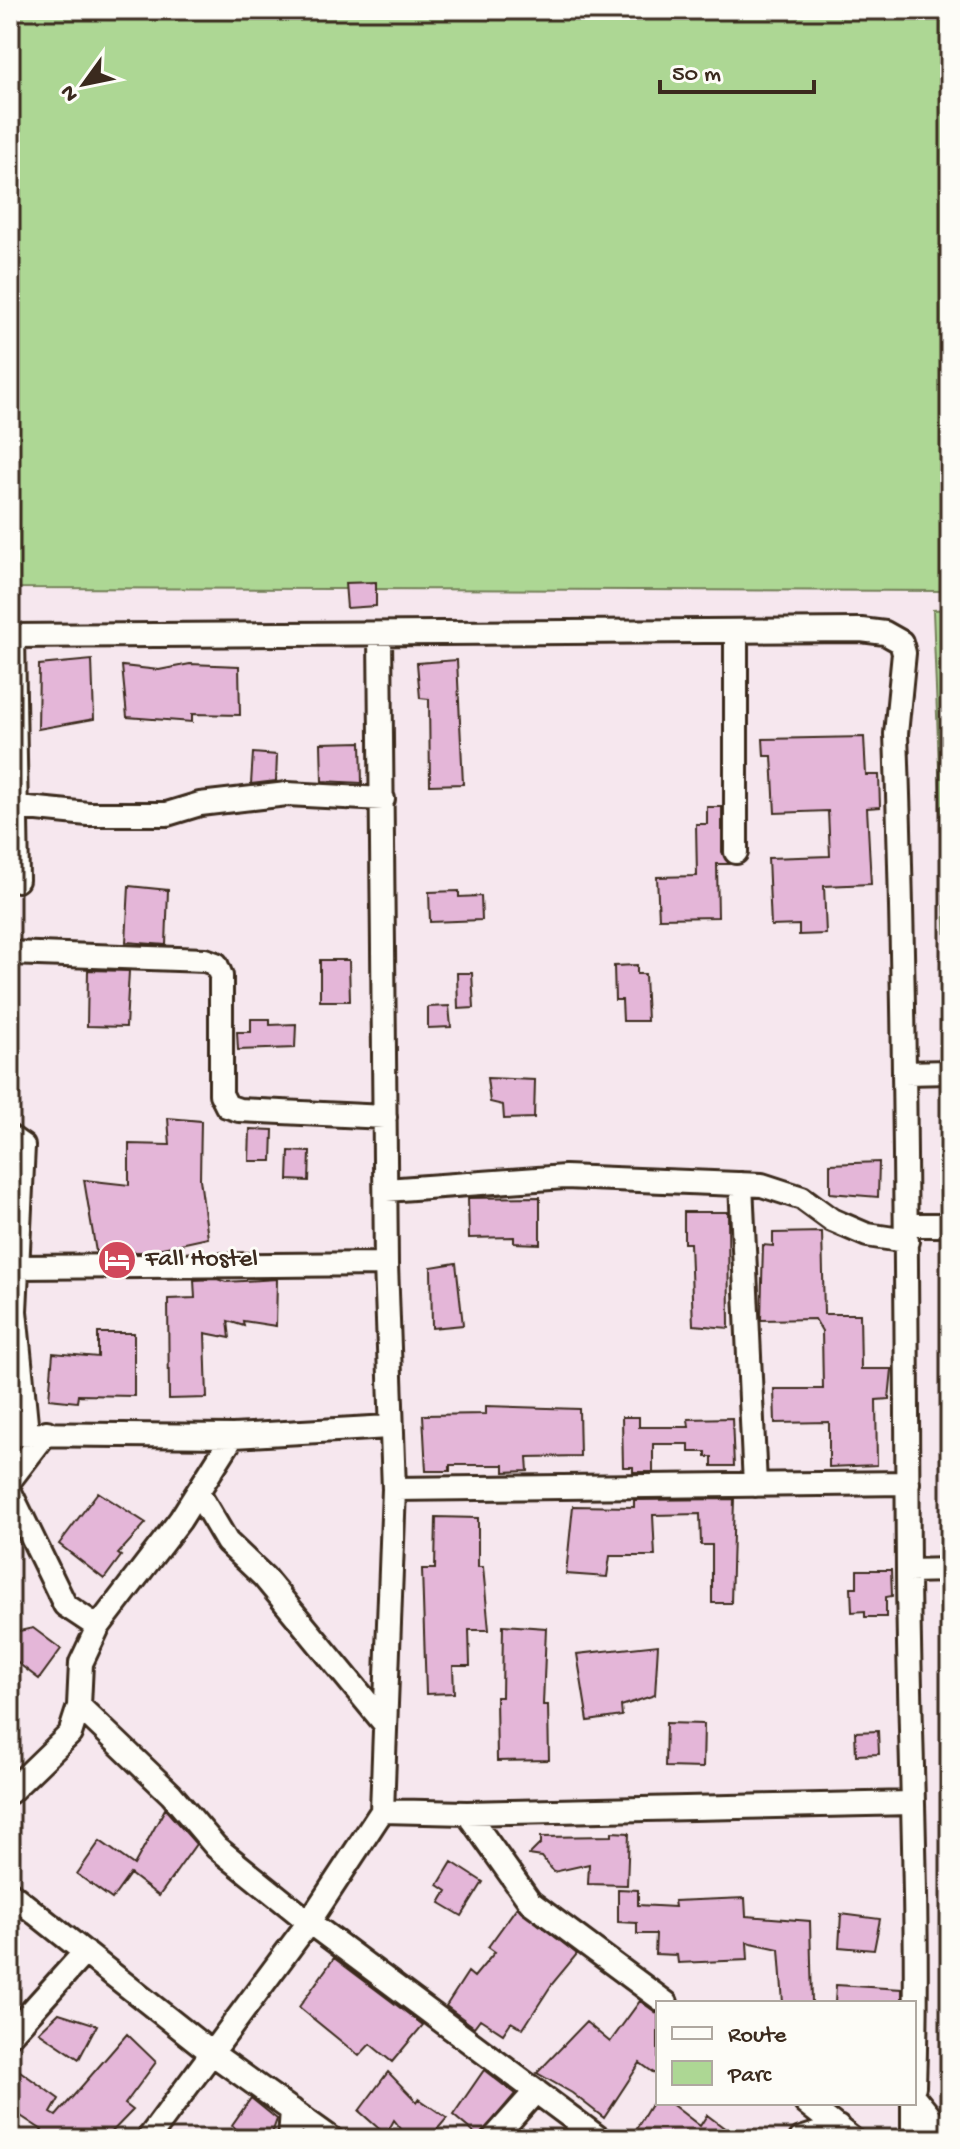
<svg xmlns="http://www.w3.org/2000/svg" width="960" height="2149" font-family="'Gochi Hand',sans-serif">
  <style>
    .green { fill: #add794; stroke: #748059; stroke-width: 2 }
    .building { fill: #e4b6d8; stroke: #3b2a1e; stroke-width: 2 }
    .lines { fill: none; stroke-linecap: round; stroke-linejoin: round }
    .minor-casing { stroke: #3b2a1e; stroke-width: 28 }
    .minor { stroke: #fdfcf7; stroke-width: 22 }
    .labels { text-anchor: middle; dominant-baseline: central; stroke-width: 6; stroke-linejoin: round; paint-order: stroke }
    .poi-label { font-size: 26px; fill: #3b2a1e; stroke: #fdfcf7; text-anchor: start }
  </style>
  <rect width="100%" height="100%" fill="#f6e7ee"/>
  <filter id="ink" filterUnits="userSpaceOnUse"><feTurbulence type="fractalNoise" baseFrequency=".0125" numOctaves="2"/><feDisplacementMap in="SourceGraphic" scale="16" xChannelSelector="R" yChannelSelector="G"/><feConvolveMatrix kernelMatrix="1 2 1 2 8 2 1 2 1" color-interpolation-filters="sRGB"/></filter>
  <g filter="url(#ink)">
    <!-- green -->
    <path class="green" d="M10 10H950V591L10 588Z
      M950 609V1054L933 610Z"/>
    <!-- building -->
    <path class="building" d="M376 582V606L347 608 345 583Z
      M92 660 94 719 38 729 39 665Z
      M457 660 463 784 430 785 429 699 420 698 417 663Z
      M190 664 239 666 240 715 192 714V722L127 717 122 666 159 670Z
      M864 737 866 775H879L880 807 867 808 871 884 824 886 826 934 799 935V925L771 926 768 858 830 856 828 811 775 813 772 756H764L763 739Z
      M361 742 362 783 322 781 321 743Z
      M253 753 277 755 276 781 251 784Z
      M707 807H722V852L729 864H717L718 917 659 918 657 877 697 876 696 824H707Z
      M129 886 168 890 166 945 126 942Z
      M459 891V897L481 896 482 920 430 922 429 892Z
      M320 960H349L350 1001H320Z
      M637 965V974H645L647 1021H623L622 1000H615L614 966Z
      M88 970 129 971 126 1027 87 1026Z
      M457 973H472L474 1008 458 1009Z
      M449 1006 451 1027 428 1028V1007Z
      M251 1019H270V1025L296 1024 295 1048 238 1050 237 1032H251Z
      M487 1078 535 1080 534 1118 504 1119 503 1105 490 1102Z
      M168 1118 201 1121 200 1179 208 1238 144 1252H96L84 1180 129 1185V1144L170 1145Z
      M250 1129 273 1130 272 1161H249Z
      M289 1151 310 1152 309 1181 288 1180Z
      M879 1162 878 1197 830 1193V1164Z
      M540 1197V1244L514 1243V1237L469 1238 468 1198Z
      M684 1212H728L729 1328 693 1325 690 1243H684Z
      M822 1232 824 1314H860L861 1369H892L889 1399 876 1400 877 1465 829 1467V1422L775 1423 774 1389H823L822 1331 815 1319 761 1320 763 1245 773 1246V1233Z
      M456 1263 463 1325 432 1328 431 1267Z
      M217 1279 226 1282 277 1279 276 1326 243 1321 244 1326 228 1321 230 1338 205 1333 207 1398 169 1399 168 1299 195 1298 194 1280Z
      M98 1333H134V1396L78 1395 77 1402 49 1399 53 1353 98 1357Z
      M486 1406 579 1409 580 1456 527 1457 528 1471 504 1472V1465H450V1471H426L423 1415 486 1414Z
      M622 1417H639V1427H689L688 1419 732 1418 734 1466H712V1457H706V1452H689V1444H653V1472H633V1467H623Z
      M98 1492 146 1523 118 1554 121 1556 104 1579 59 1544Z
      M734 1499 731 1603H712V1545H701L700 1514 653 1515 655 1556H610L607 1577 566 1574 573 1506 634 1507V1500Z
      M436 1517 478 1518V1567H483L489 1630H469L470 1666H453L454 1693 426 1694 422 1569H435Z
      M857 1570H891L892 1596 886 1597V1617H865V1611L852 1612 851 1587H857Z
      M503 1625 546 1628 543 1705H548L549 1760 497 1761 496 1697H502Z
      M33 1628 61 1649 39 1679 10 1657V1633Z
      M658 1645 655 1695 621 1706 622 1716 588 1721 577 1654Z
      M666 1723 704 1724 703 1768 665 1767Z
      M878 1731 879 1754 856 1755 855 1732Z
      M165 1809 196 1844 159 1896 130 1874 112 1899 77 1874 100 1841 134 1865Z
      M612 1832 629 1833 627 1885 588 1884 589 1864 554 1872 542 1857 529 1855 541 1843V1837L612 1836Z
      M452 1862 483 1882 462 1916 440 1903 447 1891 438 1885Z
      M618 1889 638 1890V1905L675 1907 674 1901 745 1898 746 1916 810 1921 812 2003H783L779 1949 747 1942 748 1960 678 1963 677 1955 655 1954 656 1934H637V1923L618 1922Z
      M517 1907 577 1954 552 1984 523 2029 511 2022 503 2034 480 2019 474 2027 446 2006 468 1972 474 1977 495 1952 488 1947Z
      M841 1914 880 1919 874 1950 839 1947Z
      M334 1958 423 2025 392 2062 370 2044 359 2056 299 2007Z
      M836 1985 902 1989V2003H835Z
      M640 2001 658 2014V2076L640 2063 604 2118 572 2093 537 2073 586 2022 610 2042Z
      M59 2013 97 2025 79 2059 39 2032Z
      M127 2034 156 2062 125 2104 133 2110 105 2139H35L42 2130 10 2109V2064L59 2099 51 2113 56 2116Z
      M484 2070 515 2094 479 2137 453 2115Z
      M388 2072 417 2102 419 2099 447 2118 429 2139H409L394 2120 386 2135 359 2111Z
      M251 2098 277 2119 270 2139H246L232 2125Z
      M652 2103H670L700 2126 707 2115 739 2139H630Z"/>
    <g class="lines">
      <!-- minor casing -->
      <g class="minor-casing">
        <path id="minor" d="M736 632V852
          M10 636 861 630 885 633 901 642 904 653 896 734C906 1012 906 1291 908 1570 909 1742 920 1914 914 2086
          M13 636 17 880
          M18 807 88 814H167L200 804 287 794 383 799
          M10 953 205 960 216 964 221 976V1094L227 1106 239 1110 385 1117
          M904 1073 950 1072
          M10 1137 23 1146 15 1311 27 1433
          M741 1184 755 1485
          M386 1190 565 1177 762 1185 802 1198 832 1220 867 1235 907 1241
          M907 1225H950
          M18 1267 386 1264
          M10 1434 233 1436 389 1427
          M10 1480 47 1432
          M394 1489 908 1483
          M10 1492 65 1605 98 1627
          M198 1493 227 1542 264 1577 385 1724
          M908 1571 950 1570
          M79 1706 171 1794 216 1847 309 1922 600 2139
          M10 1792 70 1734 79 1706 81 1663 98 1627 180 1520 233 1436
          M382 1811 467 1813 912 1803
          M467 1813 530 1902 666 2003
          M10 1893 213 2054 332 2139
          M10 2035 85 1952
          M914 2097 948 2139
          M806 2103 852 2139
          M148 2139 309 1922 382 1811 394 1489 386 1264 380 634
          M290 2139 292 2110
          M493 2139 536 2091
          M801 2139 838 2127
          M913 2139V2103"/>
      </g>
      <!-- minor -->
      <use href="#minor" class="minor"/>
    </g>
  </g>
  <!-- icons -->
  <defs>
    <g id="hotel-disc" transform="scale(2)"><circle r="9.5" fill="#d1495b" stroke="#fdfcf7"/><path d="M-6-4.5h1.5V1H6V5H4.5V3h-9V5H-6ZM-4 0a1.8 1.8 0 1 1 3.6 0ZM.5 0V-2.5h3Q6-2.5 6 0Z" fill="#fff"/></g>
  </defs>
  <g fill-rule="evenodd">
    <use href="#hotel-disc" x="117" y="1260"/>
  </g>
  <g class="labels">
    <!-- poi labels -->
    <g class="poi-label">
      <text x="145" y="1260">Fall Hostel</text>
    </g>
  </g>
  <!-- margin -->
  <rect width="960" height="2149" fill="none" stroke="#fdfcf7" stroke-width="40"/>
  <rect x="20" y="20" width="920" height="2109" fill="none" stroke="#3b2a1e" stroke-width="3" filter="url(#ink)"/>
  <!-- legend -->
  <rect x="656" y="2001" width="260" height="104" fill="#fdfcf7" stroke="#afa8a0" stroke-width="2"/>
  <rect x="672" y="2027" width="40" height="12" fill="#fdfcf7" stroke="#afa8a0" stroke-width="2"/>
  <text x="728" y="2041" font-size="24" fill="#3b2a1e">Route</text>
  <rect x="672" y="2061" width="40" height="24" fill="#add794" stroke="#afa8a0" stroke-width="2"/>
  <text x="728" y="2081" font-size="24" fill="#3b2a1e">Parc</text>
  <!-- north arrow -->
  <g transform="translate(84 84) rotate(237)" stroke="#fdfcf7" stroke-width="6" paint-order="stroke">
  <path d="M0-6L14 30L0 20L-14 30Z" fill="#3b2a1e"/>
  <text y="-12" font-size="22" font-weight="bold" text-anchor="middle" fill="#3b2a1e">N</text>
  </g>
  <!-- scale -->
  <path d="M660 80v12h154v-12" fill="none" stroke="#3b2a1e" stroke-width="4"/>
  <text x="672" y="80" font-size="24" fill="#3b2a1e" stroke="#fdfcf7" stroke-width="6" paint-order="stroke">50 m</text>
</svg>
